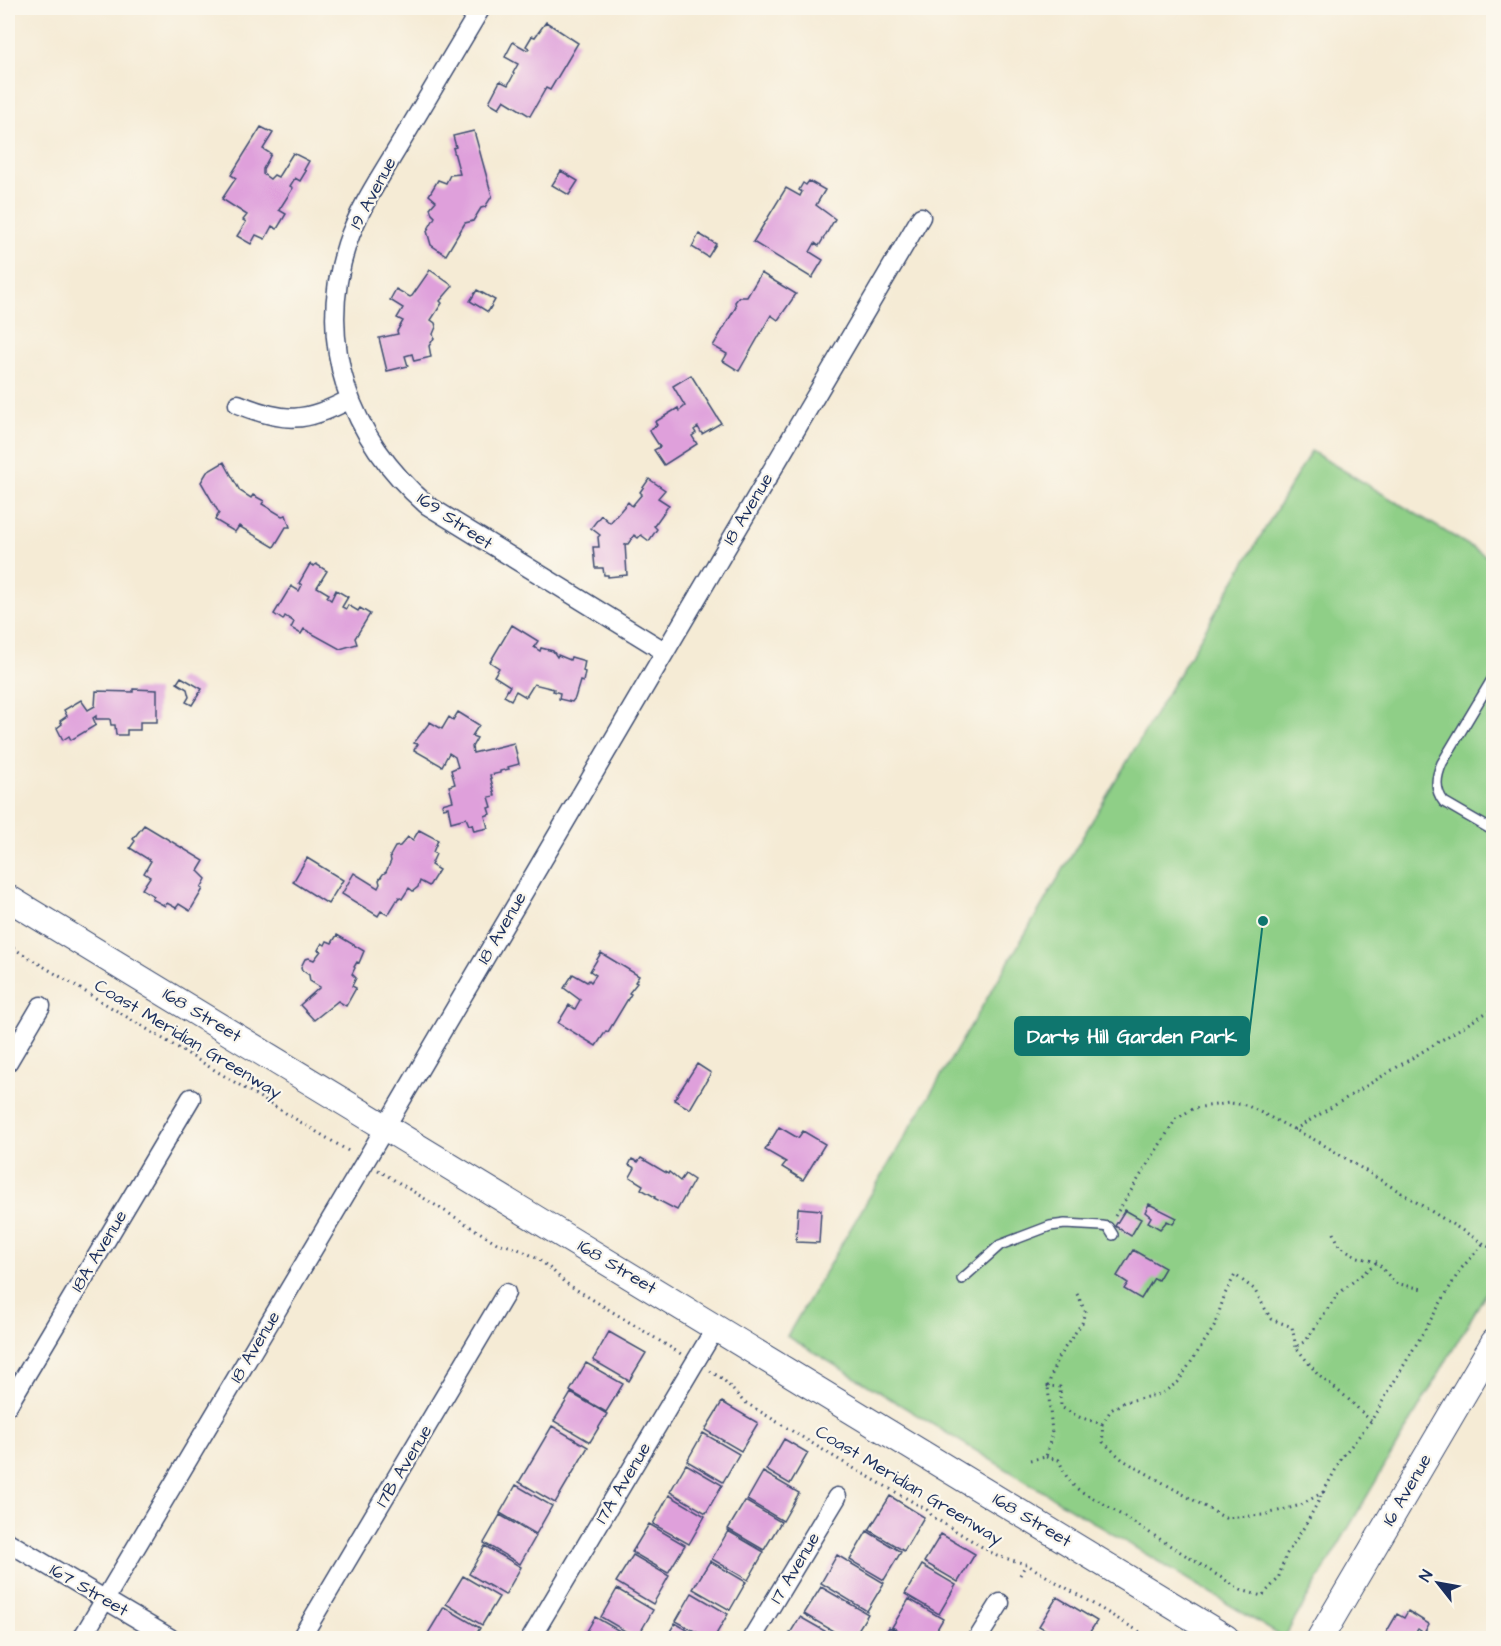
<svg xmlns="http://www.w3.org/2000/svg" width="1501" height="1646" font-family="'Architects Daughter',sans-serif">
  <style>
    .green { fill: #8fcf87; stroke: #557f72; stroke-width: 1.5 }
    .building { fill: #dfa0db }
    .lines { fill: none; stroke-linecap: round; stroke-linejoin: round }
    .lane-casing { stroke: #3c4b70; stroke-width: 12 }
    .street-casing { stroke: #3c4b70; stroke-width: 21 }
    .secondary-casing { stroke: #3c4b70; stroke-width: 28 }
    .path { stroke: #3c4b70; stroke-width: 3; stroke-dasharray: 1.5 4.5; stroke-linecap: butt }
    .lane { stroke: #fff; stroke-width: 9 }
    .street { stroke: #fff; stroke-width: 18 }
    .secondary { stroke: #fff; stroke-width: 26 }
    .labels { text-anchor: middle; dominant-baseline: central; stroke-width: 4.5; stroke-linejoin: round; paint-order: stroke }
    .street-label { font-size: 18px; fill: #1b2f5e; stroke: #fbf7ec }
    .leader { fill: none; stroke: #0f766e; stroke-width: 2 }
    .callout-dot { fill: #0f766e; stroke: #fbf7ec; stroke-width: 2 }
    .callout { fill: #0f766e; stroke: #0f766e; stroke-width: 2 }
    .callout-label { font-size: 20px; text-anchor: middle; font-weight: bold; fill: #fff }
  </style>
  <rect width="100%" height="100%" fill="#fbf7ec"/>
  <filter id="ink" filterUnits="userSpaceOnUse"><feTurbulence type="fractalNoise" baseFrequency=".0167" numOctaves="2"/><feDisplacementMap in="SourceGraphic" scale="12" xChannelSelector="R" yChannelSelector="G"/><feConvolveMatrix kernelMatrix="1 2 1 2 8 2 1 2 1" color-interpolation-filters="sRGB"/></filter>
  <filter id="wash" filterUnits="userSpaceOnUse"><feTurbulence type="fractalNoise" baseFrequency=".008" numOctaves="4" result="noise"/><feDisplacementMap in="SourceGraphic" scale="24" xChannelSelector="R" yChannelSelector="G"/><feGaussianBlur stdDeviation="1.35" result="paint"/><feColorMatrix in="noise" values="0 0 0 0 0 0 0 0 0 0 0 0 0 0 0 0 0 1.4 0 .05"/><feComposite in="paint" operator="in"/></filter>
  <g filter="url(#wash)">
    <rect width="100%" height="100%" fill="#f5ebd5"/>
    <!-- green -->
    <path class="green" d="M1311 451 1493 560V1281L1284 1638 787 1336Z"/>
    <g id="blocks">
      <!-- building -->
      <path class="building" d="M546 22 578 43 550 90 546 88 530 116 504 100 499 108 489 102 500 81 508 85 514 74 513 73 518 64 505 57 513 42 527 50 529 48 526 46 532 36 535 37Z
        M261 127 273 133 263 149 271 154 263 169V174L270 179 274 175 278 177 293 153 309 161 304 170 306 171 300 181 295 178 290 186 293 188 279 210 286 214 277 229 272 226 265 239 256 235 251 244 237 236 246 222 243 220 247 215 222 199 236 178 231 175Z
        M474 131 492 196 485 207 481 208 473 221 465 223 446 255 431 245 427 231 435 217 432 214 430 208 436 201 429 195 438 180 446 183 450 175 460 174 453 148 456 147 453 136Z
        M561 171 578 181 569 195 552 185Z
        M809 181 825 190 816 205 835 219 819 246 815 243 810 252 823 260 812 278 753 242 786 188 800 196 802 192 799 190 803 183 806 185Z
        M699 234 716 244 708 257 692 247Z
        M430 270 453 286 440 301 442 303 431 320 435 323 436 327 433 334 434 338 429 346 431 357 414 361 412 354 405 356 408 366 387 371 379 338 398 334 397 331 403 321 397 318 403 308 390 300 396 289 410 297 412 296Z
        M761 273 796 294 778 320 771 315 739 371 723 361 727 354 713 346 736 307 735 302 739 297H747Z
        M477 290 495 300 488 312 470 301Z
        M691 375 721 423 702 434 698 427 694 430 696 433 692 436 697 444 664 465 654 450 660 447 649 430 657 425 655 422 678 408 679 411 685 406 673 386Z
        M224 462 240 491 251 498 253 495 264 501 262 504 282 516 286 515 290 527H286L274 547 239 526 235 532 215 520 219 513 201 482 207 472Z
        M649 479 665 490 658 498 669 505 654 526 657 529 649 541 641 535 638 538 634 535 628 544H625L627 575 608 577V575H604L603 568H595L593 547H599L598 537 600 535 591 528 601 515 610 523 628 502 632 506 642 494 640 492Z
        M310 564 314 566 316 564 327 571 317 587 329 594 327 597 331 600 336 590 348 597 342 607 346 609 348 605 358 611 360 608 370 614 355 638 357 644 340 649 304 629 301 634 291 628 294 622 285 616 283 620 274 614 291 586 299 591 302 585 299 583Z
        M512 625 538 641 534 647 540 651 541 648 553 651 557 657 558 655 570 660 571 657 585 661 583 671 585 672 583 682 580 681 575 698 572 702 559 699 560 693 553 691 554 689 534 684 526 697 516 691 511 700 504 696 510 686 494 676 499 668 490 662Z
        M181 677 202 689 192 705 186 702 189 697 187 689 177 683Z
        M133 689 157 690V722H140V730H127V735H116L115 725H111L110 719H96V716L93 718 96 725 71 740 69 736 63 740 57 728 62 724 60 721 67 716 64 710 81 700 88 710 95 706 96 691 133 692Z
        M458 712 479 725 472 736 477 738 472 747 473 753 514 743 519 764 508 767 509 769 500 771V773L490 775 495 796 489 797 492 807 488 808 490 814 485 816 488 828 474 831 472 824 469 825 466 818 451 822 448 807 443 808 442 804 453 801 449 786 455 784 451 770 458 767 455 757 449 753 442 766 414 750 418 744 414 743 430 722 442 729 449 717 453 720Z
        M144 825 204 861 198 871 206 879 201 888 203 889 190 911 179 904 176 908 167 903 165 906 152 899 154 896 142 889 150 877 144 873 151 861 130 848 135 841 133 839Z
        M419 830 438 840 433 852 436 854 431 865 439 870 429 886 420 881 418 887 413 891 409 888 402 899 399 897 388 915 381 911 378 916 342 894 354 873 378 888 380 884 379 880 383 874 386 872 391 861 390 856 395 847 400 846 408 837 413 840Z
        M307 858 343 880 328 904 293 882Z
        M337 935 364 951 359 963 357 962 354 967 355 968 352 974 356 978 352 986 356 988 346 1006 338 1001 314 1020 300 1005 320 987 310 981 309 975 302 970 301 967 305 959 309 958 314 960 321 951 318 950 322 943 325 945 327 941 332 943Z
        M601 953 639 976 635 982 637 983 629 993 631 994 608 1032 606 1031 596 1046 558 1023 569 1005 575 1009 580 1000 564 988 573 974 587 982 589 980 591 982 596 975 590 971Z
        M697 1064 711 1073 690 1109 674 1100Z
        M779 1127 798 1138 803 1131 825 1144 803 1180 782 1167 786 1162 765 1150Z
        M641 1158 668 1174 669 1172 680 1181 685 1174 694 1180 677 1210 654 1198 655 1197 641 1189 643 1185 630 1177 635 1168 629 1165 632 1159 638 1162Z
        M1149 1204 1177 1218 1173 1224 1167 1221 1160 1229 1148 1222 1151 1217 1145 1212Z
        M798 1208 821 1210 819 1243 796 1242Z
        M1125 1210 1141 1219 1131 1236 1115 1226Z
        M1133 1250 1165 1268 1158 1280 1154 1278 1141 1299 1124 1289 1128 1283 1117 1276Z
        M609 1332 646 1353 629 1381 593 1360Z
        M586 1363 623 1384 606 1412 570 1391Z
        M571 1393 607 1414 590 1442 554 1421Z
        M722 1402 758 1423 741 1451 705 1430Z
        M552 1426 588 1447 555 1503 519 1482Z
        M703 1433 739 1454 723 1482 687 1461Z
        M784 1439 808 1453 790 1484 766 1470Z
        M686 1464 722 1485 706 1513 670 1492Z
        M763 1472 799 1493 783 1521 747 1500Z
        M516 1485 552 1506 536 1534 500 1513Z
        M669 1495 705 1516 689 1544 653 1524Z
        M890 1496 924 1517 904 1551 869 1530Z
        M745 1501 781 1522 764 1550 728 1529Z
        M500 1515 536 1536 520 1564 484 1543Z
        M649 1524 685 1545 668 1573 632 1552Z
        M728 1531 764 1552 748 1580 712 1559Z
        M867 1531 901 1552 884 1580 850 1560Z
        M941 1534 975 1554 958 1582 924 1562Z
        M485 1546 521 1567 505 1595 469 1574Z
        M633 1555 669 1576 653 1604 616 1582Z
        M837 1555 884 1583 867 1611 821 1583Z
        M710 1561 746 1582 730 1610 693 1589Z
        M922 1565 956 1585 939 1614 905 1594Z
        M463 1576 499 1597 482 1625 446 1604Z
        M821 1587 868 1614 853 1638H845L804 1614Z
        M617 1589 653 1610 637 1638 601 1617Z
        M692 1593 728 1614 714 1638H707L676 1621Z
        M1057 1597 1097 1621 1086 1638H1060L1039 1626Z
        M909 1599 943 1619 932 1638H911L892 1627Z
        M444 1607 480 1628 474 1638H433L427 1635Z
        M1408 1611 1429 1624 1424 1633 1418 1629 1412 1638H1383L1397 1614 1404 1618Z
        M595 1617 632 1638H583Z
        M800 1617 837 1638H787Z
        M675 1623 701 1638H666Z
        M889 1627 907 1638H882Z
        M1037 1631 1050 1638H1033Z"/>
    </g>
  </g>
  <g filter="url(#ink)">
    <use href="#blocks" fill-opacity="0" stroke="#3c4b70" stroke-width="1.5"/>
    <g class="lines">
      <!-- lane casing -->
      <g class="lane-casing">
        <path id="lane" d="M1494 676 1442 763C1436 777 1434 789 1444 802L1494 831
          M962 1279 1000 1245 1050 1226 1065 1224 1102 1226 1108 1227 1113 1235"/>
      </g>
      <!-- street casing -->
      <g class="street-casing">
        <path id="street" d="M481 8C454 53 427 99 400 144 381 176 359 208 347 244 315 345 350 438 427 505L664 651
          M238 404C284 423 306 423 350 399
          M8 1062 41 1006
          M8 1405 191 1098
          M8 1542 170 1638
          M82 1638 369 1155 921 217
          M301 1638 506 1293
          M531 1638 716 1327
          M752 1638 837 1497
          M978 1638 1000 1603"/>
      </g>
      <!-- secondary casing -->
      <g class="secondary-casing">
        <path id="secondary" d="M8 898 1226 1638
          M1320 1638 1494 1342"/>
      </g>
      <!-- path -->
      <path class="path" d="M8 945 350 1152
        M1294 1130 1494 1008
        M378 1170 497 1243C525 1249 545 1261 564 1282L681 1354
        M1115 1216 1176 1119 1194 1108 1230 1103 1246 1105 1319 1142 1494 1250
        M1334 1233 1339 1246 1358 1257 1377 1262 1395 1283 1423 1289
        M1077 1294 1085 1311 1082 1323 1057 1359 1048 1386 1060 1387 1061 1407 1079 1417 1102 1424 1111 1410 1124 1402 1161 1394 1178 1382 1214 1327 1225 1294 1235 1275 1254 1289 1271 1319 1292 1327 1296 1347
        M710 1371 723 1379 743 1401 841 1461 927 1510 933 1517 997 1556 1026 1564 1150 1638
        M1371 1421 1346 1397 1318 1375 1296 1347 1305 1342 1337 1295 1377 1262
        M1102 1424 1103 1442 1123 1460 1225 1518 1263 1515 1301 1505 1325 1491
        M1046 1457 1059 1460C1070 1487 1074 1488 1099 1501L1241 1590 1262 1596 1278 1579 1286 1555 1306 1524 1343 1456 1371 1421 1460 1270 1483 1244
        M1030 1460 1046 1457 1052 1433 1048 1386
        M1020 1575 1026 1564"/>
      <!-- lane -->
      <use href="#lane" class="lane"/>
      <!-- street -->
      <use href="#street" class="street"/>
      <!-- secondary -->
      <use href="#secondary" class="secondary"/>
    </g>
  </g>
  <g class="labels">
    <!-- street labels -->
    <g class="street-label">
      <text transform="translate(373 193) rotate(-62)">19 Avenue</text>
      <text transform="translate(748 509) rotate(-59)">18 Avenue</text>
      <text transform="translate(455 521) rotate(34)">169 Street</text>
      <text transform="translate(502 928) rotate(-60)">18 Avenue</text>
      <text transform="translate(202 1015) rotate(31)">168 Street</text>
      <text transform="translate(188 1039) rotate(31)">Coast Meridian Greenway</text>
      <text transform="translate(99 1251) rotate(-59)">18A Avenue</text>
      <text transform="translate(617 1267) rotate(31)">168 Street</text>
      <text transform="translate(255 1347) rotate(-59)">18 Avenue</text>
      <text transform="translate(404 1466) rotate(-59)">17B Avenue</text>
      <text transform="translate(623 1483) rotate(-59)">17A Avenue</text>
      <text transform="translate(909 1485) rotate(31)">Coast Meridian Greenway</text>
      <text transform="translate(1407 1490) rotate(-60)">16 Avenue</text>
      <text transform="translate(1032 1520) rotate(31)">168 Street</text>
      <text transform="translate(795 1568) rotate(-59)">17 Avenue</text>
      <text transform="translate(89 1590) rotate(30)">167 Street</text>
    </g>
  </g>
  <!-- callouts -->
  <path class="leader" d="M1263 921L1249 1036"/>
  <circle class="callout-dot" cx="1263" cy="921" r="6"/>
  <rect class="callout" x="1015" y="1017" width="234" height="38" rx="6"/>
  <g class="callout-label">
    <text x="1132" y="1043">Darts Hill Garden Park</text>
  </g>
  <!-- margin -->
  <rect width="1501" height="1646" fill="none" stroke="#fbf7ec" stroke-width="30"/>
  <!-- north arrow -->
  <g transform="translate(1438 1583) rotate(301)" stroke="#fbf7ec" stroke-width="4.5" paint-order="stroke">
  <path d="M0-4.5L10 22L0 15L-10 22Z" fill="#1b2f5e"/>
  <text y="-9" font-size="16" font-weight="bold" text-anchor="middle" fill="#1b2f5e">N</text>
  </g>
</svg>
